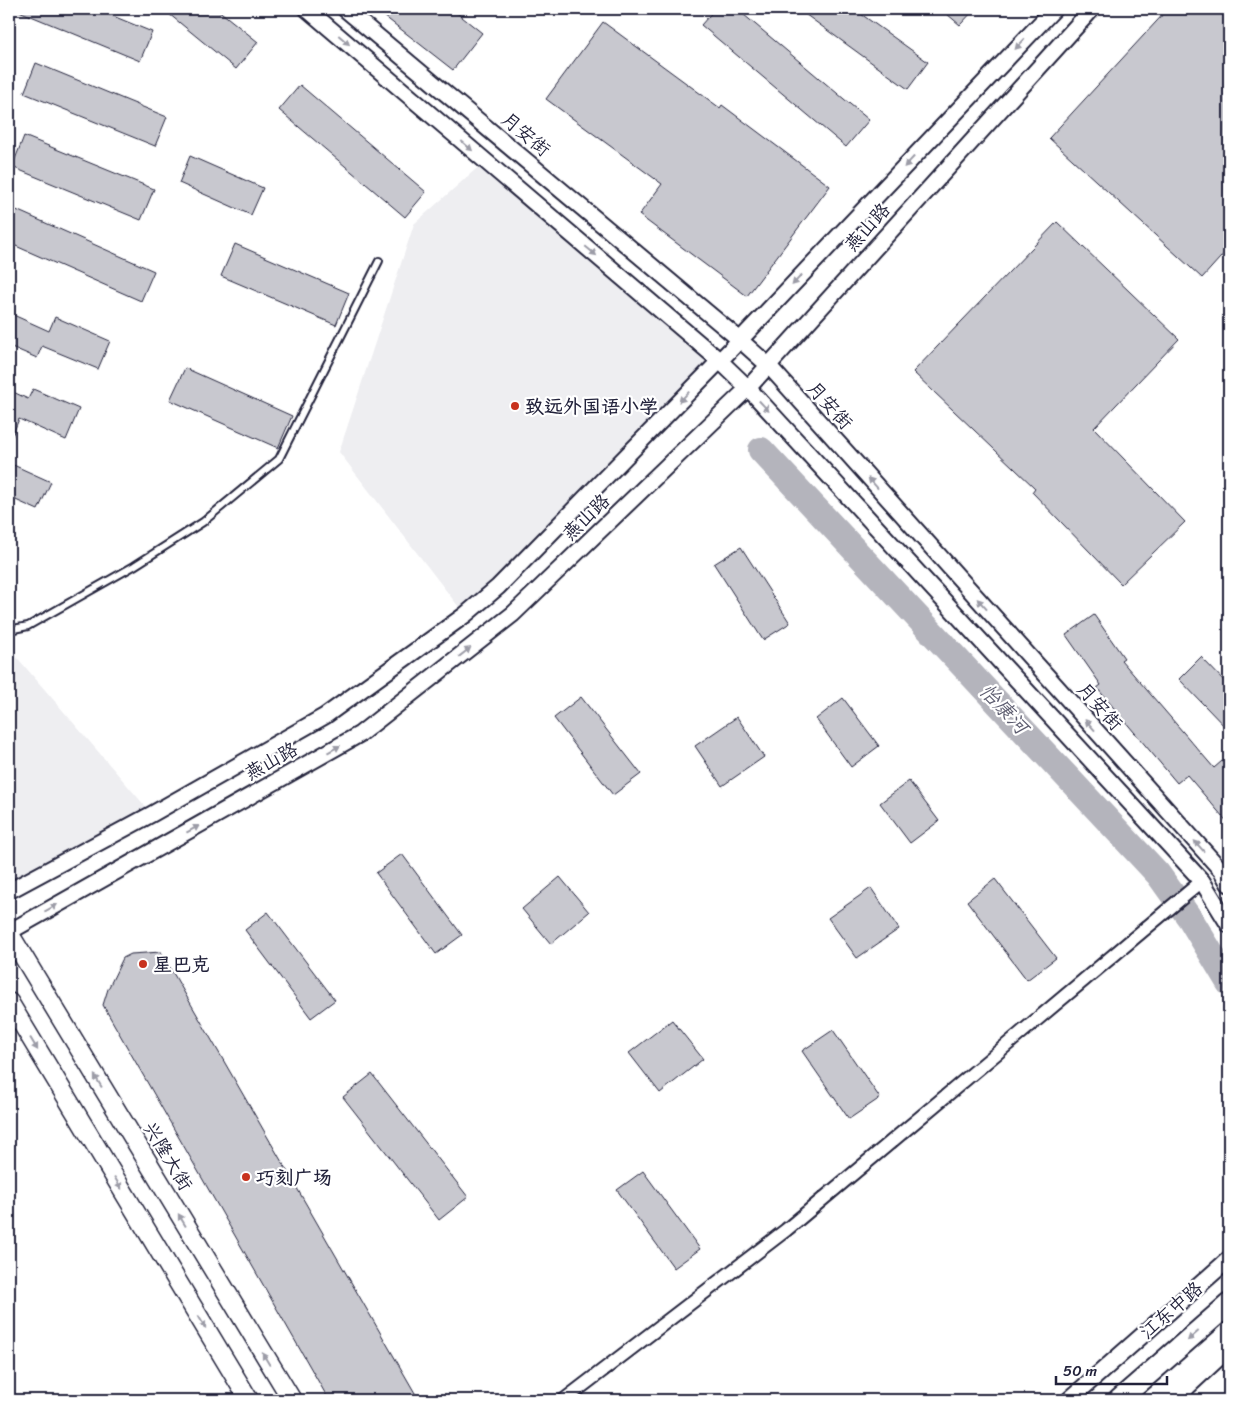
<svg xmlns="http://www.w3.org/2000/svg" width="1238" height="1409" font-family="Sriracha,'LXGW WenKai TC',sans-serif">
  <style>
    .built { fill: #eeeef1 }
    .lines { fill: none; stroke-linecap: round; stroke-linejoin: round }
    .river { stroke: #b4b4bc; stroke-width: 26 }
    .building { fill: #c8c8cf; stroke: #22223b }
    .service-casing { stroke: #22223b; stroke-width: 10 }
    .minor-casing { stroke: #22223b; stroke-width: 16 }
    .tertiary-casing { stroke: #22223b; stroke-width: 19 }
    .secondary-casing { stroke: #22223b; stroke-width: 21 }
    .primary-casing { stroke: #22223b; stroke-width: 24 }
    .service { stroke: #fff; stroke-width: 6 }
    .minor { stroke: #fff; stroke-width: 12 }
    .tertiary { stroke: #fff; stroke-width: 15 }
    .secondary { stroke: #fff; stroke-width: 18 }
    .primary { stroke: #fff; stroke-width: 20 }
    .oneway { fill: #9c9ca7 }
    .poi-dot { fill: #c8321e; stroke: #fff; stroke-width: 2 }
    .labels { text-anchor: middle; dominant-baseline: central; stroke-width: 4.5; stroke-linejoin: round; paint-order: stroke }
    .street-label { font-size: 19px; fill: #22223b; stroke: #fff }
    .poi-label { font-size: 19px; font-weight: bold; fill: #22223b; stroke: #fff; text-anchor: start }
    .water-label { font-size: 20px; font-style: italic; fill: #5c5c6f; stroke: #fff }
  </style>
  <rect width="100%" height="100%" fill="#fff"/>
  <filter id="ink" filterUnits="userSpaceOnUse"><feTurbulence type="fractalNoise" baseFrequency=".02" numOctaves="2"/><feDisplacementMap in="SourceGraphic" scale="10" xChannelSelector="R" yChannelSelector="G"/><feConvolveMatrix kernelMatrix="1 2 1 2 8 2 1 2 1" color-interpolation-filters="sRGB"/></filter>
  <g filter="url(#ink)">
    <!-- built -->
    <path class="built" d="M485 161 720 361 465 615 339 452 414 224Z
      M9 654H14L152 814 9 891Z"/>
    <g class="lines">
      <!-- river -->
      <path class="river" d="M761 450 1158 874 1191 920 1229 983"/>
    </g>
    <!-- building -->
    <path class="building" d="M14 9H96L152 32 140 61Z
      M163 9H217L258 42 236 69Z
      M375 9H452L482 33 453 70Z
      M715 9H737L869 120 846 147 701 25Z
      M798 9H854L928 62 908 89Z
      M941 9H975L960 25Z
      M1168 9H1223L1229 15V248L1202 278 1049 138Z
      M603 22 720 108 722 105 830 186 747 296 639 215 662 184 546 99Z
      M36 63 167 117 155 146 24 93Z
      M300 85 426 192 405 217 279 110Z
      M24 136 154 189 141 220 12 167Z
      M190 156 263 188 251 215 179 183Z
      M14 209 154 271 141 301 9 243V221Z
      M1057 222 1179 339 1094 428 1185 522 1121 584 1032 492 1035 488 913 372Z
      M235 244 349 293 336 325 221 276Z
      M9 313 49 331 55 317 110 341 98 369 42 346 37 358 9 346Z
      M185 368 292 416 278 448 170 400Z
      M33 389 79 409 66 440 19 419 9 443V390L28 399Z
      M9 463 51 482 38 510 9 497Z
      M741 547 790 623 763 640 714 564Z
      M1094 615 1124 658 1121 660 1214 768 1222 761 1229 770V824L1187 775 1177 783 1097 688 1101 685 1066 635Z
      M1201 657 1229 686V731L1179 679Z
      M581 697 641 774 613 795 554 718Z
      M843 698 879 746 851 767 816 719Z
      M737 717 764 757 722 786 695 746Z
      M909 781 939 821 910 843 880 803Z
      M402 854 462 935 436 954 376 873Z
      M560 877 589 912 551 944 522 909Z
      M995 879 1056 958 1027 980 967 901Z
      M871 888 899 929 857 958 828 918Z
      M268 912 335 1000 311 1018 245 930Z
      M161 952 313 1216 419 1400H329L103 1005 108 989 123 958 131 954Z
      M672 1020 703 1059 660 1093 629 1053Z
      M833 1030 880 1098 849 1119 802 1051Z
      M372 1074 468 1197 439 1220 343 1097Z
      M643 1171 700 1249 674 1268 617 1190Z"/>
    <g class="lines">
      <!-- service casing -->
      <g class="service-casing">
        <path id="service" d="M9 630 28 626 134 566 203 522 279 459 379 261"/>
      </g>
      <!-- minor casing -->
      <g class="minor-casing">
        <path id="minor" d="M564 1400 786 1230 1202 881"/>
      </g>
      <!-- tertiary casing -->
      <g class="tertiary-casing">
        <path id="tertiary" d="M307 9 720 361 748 388 1202 881 1229 925
          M345 9 740 340 769 366 1221 870 1229 884
          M9 891 152 814 325 716 465 615 498 587 740 340 1054 9
          M9 932 360 734 513 614 748 388 1092 9
          M1069 1400 1229 1259"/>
      </g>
      <!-- secondary casing -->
      <g class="secondary-casing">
        <path id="secondary" d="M9 933 292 1400
          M9 1002 249 1400"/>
      </g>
      <!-- primary casing -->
      <g class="primary-casing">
        <path id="primary" d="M1119 1400 1229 1304
          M1202 1400 1229 1375"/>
      </g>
      <!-- service -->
      <use href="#service" class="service"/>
      <!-- minor -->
      <use href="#minor" class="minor"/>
      <!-- tertiary -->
      <use href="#tertiary" class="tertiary"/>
      <!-- secondary -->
      <use href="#secondary" class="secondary"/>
      <!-- primary -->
      <use href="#primary" class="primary"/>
    </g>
    <!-- one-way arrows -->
    <defs><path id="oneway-solid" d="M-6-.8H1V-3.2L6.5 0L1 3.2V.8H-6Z" transform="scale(1.25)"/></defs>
    <g class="oneway">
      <use href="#oneway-solid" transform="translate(344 40) rotate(41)"/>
      <use href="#oneway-solid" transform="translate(1020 44) rotate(133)"/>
      <use href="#oneway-solid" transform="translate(467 146) rotate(41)"/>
      <use href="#oneway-solid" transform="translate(909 162) rotate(133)"/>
      <use href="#oneway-solid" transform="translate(591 251) rotate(40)"/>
      <use href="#oneway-solid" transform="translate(797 280) rotate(133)"/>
      <use href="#oneway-solid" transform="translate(684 397) rotate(134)"/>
      <use href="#oneway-solid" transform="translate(764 406) rotate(47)"/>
      <use href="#oneway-solid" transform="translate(873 483) rotate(-132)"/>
      <use href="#oneway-solid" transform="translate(982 604) rotate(-132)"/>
      <use href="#oneway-solid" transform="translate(465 652) rotate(-38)"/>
      <use href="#oneway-solid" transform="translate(1090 725) rotate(-132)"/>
      <use href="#oneway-solid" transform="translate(334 749) rotate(-29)"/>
      <use href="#oneway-solid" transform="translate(193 829) rotate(-29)"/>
      <use href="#oneway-solid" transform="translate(1199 846) rotate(-132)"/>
      <use href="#oneway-solid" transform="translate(51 908) rotate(-29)"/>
      <use href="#oneway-solid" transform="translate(34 1044) rotate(59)"/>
      <use href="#oneway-solid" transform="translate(98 1081) rotate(-121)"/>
      <use href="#oneway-solid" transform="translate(118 1183) rotate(59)"/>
      <use href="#oneway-solid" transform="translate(182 1220) rotate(-121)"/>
      <use href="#oneway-solid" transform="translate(202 1322) rotate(59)"/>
      <use href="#oneway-solid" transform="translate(1193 1336) rotate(139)"/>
      <use href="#oneway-solid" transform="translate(266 1359) rotate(-121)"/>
    </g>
  </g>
  <!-- markers -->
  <g class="poi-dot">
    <circle cx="515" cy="406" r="5"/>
    <circle cx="143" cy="964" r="5"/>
    <circle cx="246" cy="1177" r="5"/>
  </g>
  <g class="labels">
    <!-- street labels -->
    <g class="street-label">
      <text transform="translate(526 134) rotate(40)">月安街</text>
      <text transform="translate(867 227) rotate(-48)">燕山路</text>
      <text transform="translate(830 405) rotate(48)">月安街</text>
      <text transform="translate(586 517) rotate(-44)">燕山路</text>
      <text transform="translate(1100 706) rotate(48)">月安街</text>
      <text transform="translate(271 761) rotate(-29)">燕山路</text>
      <text transform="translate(168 1156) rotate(59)">兴隆大街</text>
      <text transform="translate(1171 1310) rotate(-41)">江东中路</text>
    </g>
    <!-- poi labels -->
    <g class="poi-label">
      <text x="525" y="406">致远外国语小学</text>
      <text x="153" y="964">星巴克</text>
      <text x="256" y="1177">巧刻广场</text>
    </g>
    <!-- water labels -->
    <g class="water-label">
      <text transform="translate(1004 709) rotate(47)">怡康河</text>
    </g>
  </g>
  <!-- margin -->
  <rect width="1238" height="1409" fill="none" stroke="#fff" stroke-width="30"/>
  <rect x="15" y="15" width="1208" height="1379" fill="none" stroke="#22223b" stroke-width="2" filter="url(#ink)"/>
  <!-- scale -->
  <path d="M1056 1376v8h111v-8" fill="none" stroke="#22223b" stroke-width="2.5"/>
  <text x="1063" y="1376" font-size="15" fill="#22223b" stroke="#ffffff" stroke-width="4" paint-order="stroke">50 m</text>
</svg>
